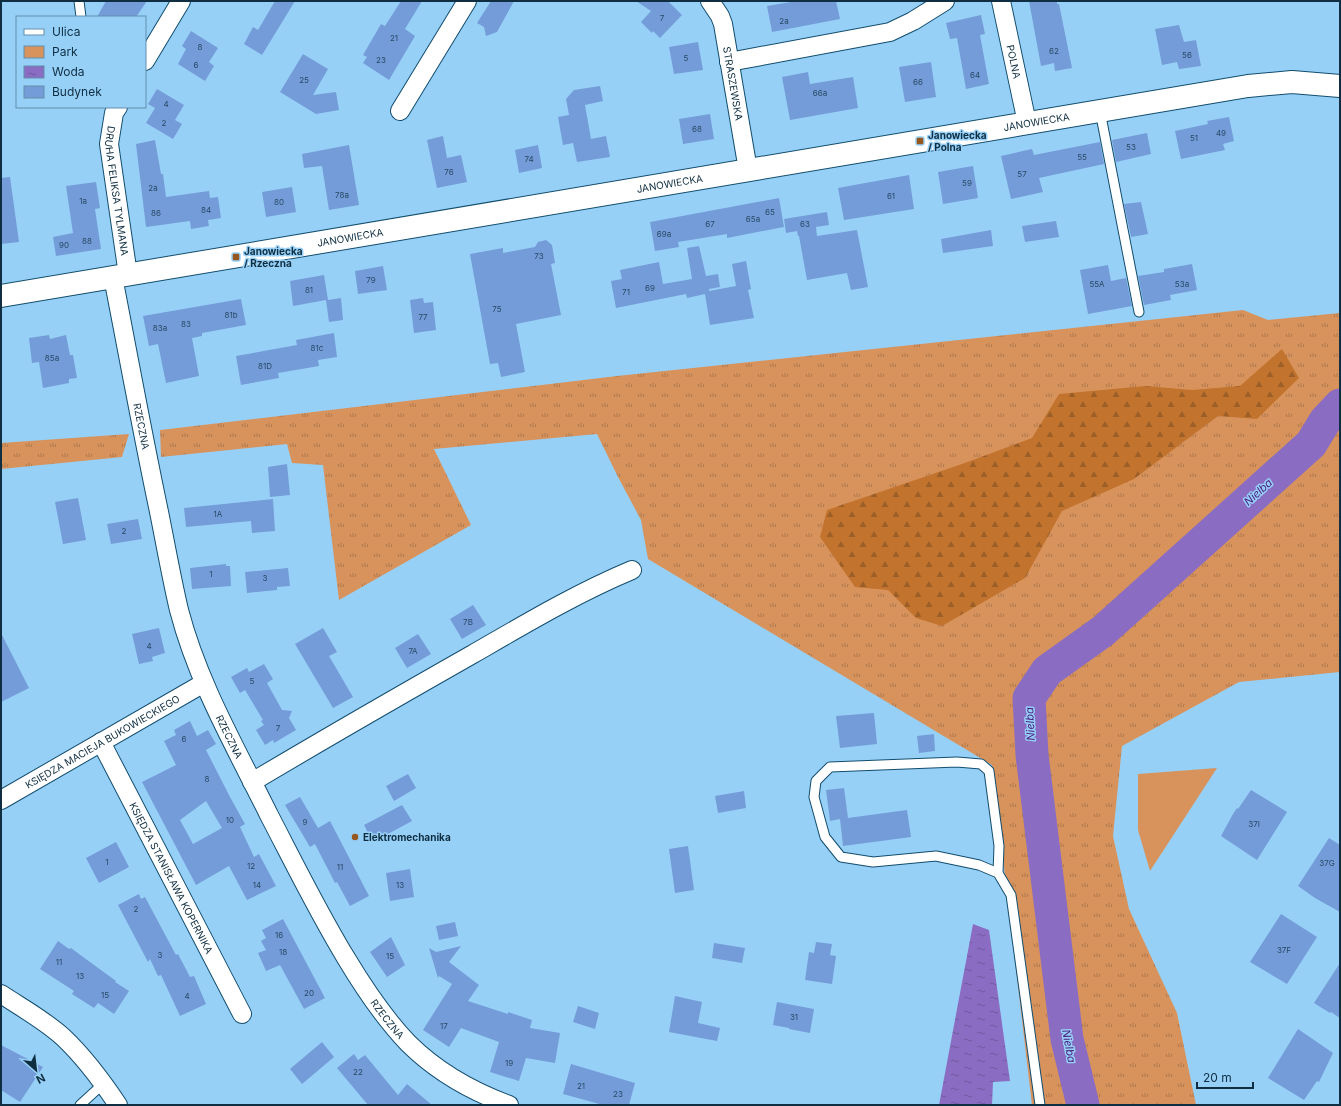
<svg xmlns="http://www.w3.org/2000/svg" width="1341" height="1106" font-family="Inter,sans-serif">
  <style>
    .grass { fill: url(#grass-tufts) }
    .forest { fill: url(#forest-firs) }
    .park { fill: #d8935c }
    .water { fill: url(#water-ripples) }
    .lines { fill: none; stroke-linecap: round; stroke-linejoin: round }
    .river { stroke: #8a6dc2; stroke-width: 33 }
    .building { fill: #749cd8; fill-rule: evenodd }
    .lane-casing { stroke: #124d6e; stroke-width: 11 }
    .street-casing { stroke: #124d6e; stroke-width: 20 }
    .secondary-casing { stroke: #124d6e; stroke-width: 24 }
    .lane { stroke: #fff; stroke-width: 9 }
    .street { stroke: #fff; stroke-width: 18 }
    .secondary { stroke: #fff; stroke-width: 22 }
    .poi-dot { fill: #97581f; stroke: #97d0f7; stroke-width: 1.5 }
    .labels { text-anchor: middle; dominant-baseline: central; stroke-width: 3; stroke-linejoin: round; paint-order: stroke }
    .number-label { font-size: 8px; fill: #284a67 }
    .street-label { font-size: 10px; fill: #0f2e41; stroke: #97d0f7 }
    .poi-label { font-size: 10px; font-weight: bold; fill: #0f2e41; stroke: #97d0f7; text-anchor: start }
    .water-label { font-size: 11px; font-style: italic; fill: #4a1b81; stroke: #97d0f7 }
  </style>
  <defs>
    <pattern id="grass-tufts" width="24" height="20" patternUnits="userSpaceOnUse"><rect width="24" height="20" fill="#d8935c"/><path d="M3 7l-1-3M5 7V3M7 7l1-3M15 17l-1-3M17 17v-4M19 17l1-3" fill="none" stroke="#ae784e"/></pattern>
    <pattern id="forest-firs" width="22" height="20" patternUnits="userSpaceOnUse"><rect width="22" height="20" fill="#c2732d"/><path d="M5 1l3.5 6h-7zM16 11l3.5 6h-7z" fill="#9c5f28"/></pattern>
    <pattern id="water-ripples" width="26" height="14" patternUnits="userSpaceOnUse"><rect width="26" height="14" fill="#8a6dc2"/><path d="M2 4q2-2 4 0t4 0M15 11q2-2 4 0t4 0" fill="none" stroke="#6f5a9f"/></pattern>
  </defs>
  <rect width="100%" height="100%" fill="#97d0f7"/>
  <!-- grass -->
  <path class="grass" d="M1243 310 1268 320 1340 313V672L1239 682 1122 746 1113 836 1129 909 1177 1013 1196 1105H1032L992 765 648 559 641 520 618 477 597 434 434 449 471 525 339 600 323 465 292 463 287 444 161 457 160 430 617 376Z
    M129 434 122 457 1 469V443Z"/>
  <!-- forest -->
  <path class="forest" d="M1282 349 1299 378 1257 419 1218 416 1134 479 1062 511 1025 578 942 626 916 618 888 590 855 587 820 537 827 510 962 464 1032 438 1059 394 1145 386 1192 390 1240 386Z"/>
  <!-- park -->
  <path class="park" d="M1217 768 1150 871 1138 830V774Z"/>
  <!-- water -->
  <path class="water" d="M973 924 989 930 1010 1081 993 1082 992 1105H939Z"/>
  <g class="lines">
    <!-- river -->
    <path class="river" d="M1083 1105 1067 1039 1032 755 1029 698 1047 671 1103 631 1311 444 1325 421 1340 405"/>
  </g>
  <!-- building -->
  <path class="building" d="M106 1H147L136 17H97Z
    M275 1H295L262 55 244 44 253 27 258 30Z
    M401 1H422L405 29 415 36 389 80 363 63 367 57 363 55 381 24 385 26Z
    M491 1H514L497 32 486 36 484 27 477 23Z
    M636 1H668L682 15 660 38 653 31 652 33 641 22 651 11Z
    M797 1H836L840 19 772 32 767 6Z
    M1029 1H1057V4H1059L1072 68 1055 71 1054 63 1041 66Z
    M981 15 985 34 980 35 989 84 966 89 957 38 950 39 946 23Z
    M1179 25 1184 42 1196 40 1201 66 1179 69 1177 62 1162 65 1155 29Z
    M191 31 218 48 209 62 214 66 205 81 178 64 186 49 182 46Z
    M698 42 703 70 674 74 669 47Z
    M303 54 328 69 313 95 336 92 339 110 316 114 280 92Z
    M931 62 936 97 905 102 899 67Z
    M808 72 810 84 853 77 858 108 790 120 782 77Z
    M600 86 603 101 585 105 591 139 606 136 610 157 577 162 573 143 563 145 558 117 569 115 566 99 574 90Z
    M157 89 184 105 175 120 182 124 173 139 146 123 155 108 148 104Z
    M710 114 714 139 683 144 679 119Z
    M1229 117 1234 141 1223 144 1225 150 1181 159 1175 131 1208 124 1207 121Z
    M1147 133 1151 154 1116 162 1112 140Z
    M443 136 447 158 461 155 467 182 437 188 427 140Z
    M155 140 161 174H163L166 197 209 191 210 198 218 197 221 218 208 220 209 226 191 229 190 221 146 227 136 144Z
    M1100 142 1104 164 1039 178 1043 192 1011 199 1001 156 1032 149 1034 155Z
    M349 145 359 205 329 210 322 166 304 168 302 154Z
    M538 145 542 168 519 173 515 150Z
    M973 166 978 198 943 204 938 172Z
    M909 175 914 209 844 220 838 188Z
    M10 177 19 242 1 244V178Z
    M96 182 100 208 95 209 101 249 56 256 53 237 73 233 66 186Z
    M292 187 296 212 266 217 262 192Z
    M779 198 784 227 727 238V234L678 242 679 247 655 251 650 222Z
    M1141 202 1148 234 1131 237 1124 204Z
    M827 212 829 225 816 227 817 236 857 230 868 287 851 290 847 273 807 280 799 236H798L797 231 786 233 784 219Z
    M1056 221 1059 237 1025 242 1022 226Z
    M991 230 993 246 943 253 941 239Z
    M546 240 552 245 555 263 551 264 561 315 516 324 525 372 501 377 498 363 490 364 470 254 503 248V253L535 247 538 242Z
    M699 246 706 276 718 274 720 287 709 289V291L736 286 732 264 746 261 751 289 748 290 754 318 710 325 705 294 687 298 686 294 616 308 611 281 622 279 620 270 659 262 663 284 692 279 687 248Z
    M1192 264 1197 290 1170 295 1171 300 1144 305 1138 276 1164 272V269Z
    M1108 265 1111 281 1126 278 1132 306 1088 314 1080 270Z
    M383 266 387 290 358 294 355 271Z
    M324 275 328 300 341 298 343 320 329 322 326 300 293 306 290 281Z
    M423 298 424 303 433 302 436 330 414 333 410 300Z
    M241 299 246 325 202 333V336L192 338 199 376 166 383 158 344 149 346 143 316Z
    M334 333 337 357 318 360 319 366 278 373 279 378 241 385 236 356 297 345 296 340Z
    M49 335 50 339 66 335 70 355H73L77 378 69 379V383L43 388 39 362 32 363 29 338Z
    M287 464 290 495 270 497 268 467Z
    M78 498 86 540 63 544 55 502Z
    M273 499 275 531 252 533 251 521 186 527 184 508Z
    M138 519 142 539 111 544 107 524Z
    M226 564V566H230L231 586 192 589 190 568Z
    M288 568 290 586 277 587V590L247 593 245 572Z
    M473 605 486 625 462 639 450 619Z
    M159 628 165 653 152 657 153 661 139 664 132 634Z
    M323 628 337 652 329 656 353 697 333 708 295 644Z
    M1 633 29 688 1 702Z
    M418 634 431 654 407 668 395 648Z
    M264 664 273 679 267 683 282 710 292 711 289 718 296 730 274 743 273 740 265 745 256 730 264 725 261 721 263 720 245 690 240 693 231 677 247 668 249 672Z
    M874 713 877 744 840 748 836 716Z
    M190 721 197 736 208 730 216 744 206 750 230 797 245 824 240 827 254 857 259 854 276 886 247 900 229 866 196 885 142 782 176 765 164 741 176 735 174 730ZM206 801 222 828 193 844 180 820Z
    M934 734 935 751 919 753 917 736Z
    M408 774 416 788 394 801 386 786Z
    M844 788 848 818 907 810 911 837 843 846 840 819 830 821 826 790Z
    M1251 790 1287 812 1257 860 1221 836 1233 814 1237 808 1238 809Z
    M744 791 746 808 718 813 715 796Z
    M300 797 318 828 330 821 369 896 350 906 337 882 335 883 315 844 310 847 285 805Z
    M402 805 412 821 373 842 364 825Z
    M1329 838 1340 845V912L1315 898 1298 886Z
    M116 842 129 867 99 883 86 858Z
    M688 846 694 890 675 893 669 849Z
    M410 869 414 897 390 901 386 873Z
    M139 894 141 899 145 897 176 955 178 954 190 977 194 976 206 1004 180 1016 161 975 158 976 150 959 148 962 118 905Z
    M1281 914 1317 937 1287 984 1250 962Z
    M283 919 325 998 304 1009 280 965 266 971 258 953 266 950 261 941 266 938 262 930Z
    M455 922 458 936 439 940 436 926Z
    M391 937 405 965 387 977 370 952Z
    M58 941 69 949 71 948 79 954 116 981 115 982 129 991 114 1014 98 1003 94 1008 72 994 74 991 40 969Z
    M816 942 832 944 830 955 836 956 832 984 805 980 809 952 814 953Z
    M714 943 745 948 742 963 712 958Z
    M461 946 449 962 479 985 468 1001 508 1014V1012L532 1020 530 1028 560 1033 555 1063 526 1058 519 1081 490 1072 499 1042 461 1028 449 1047 423 1030 452 984 439 976 438 978 429 948 436 952Z
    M1340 963V1018L1331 1012 1330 1013 1314 1003Z
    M675 996 702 1002 698 1023 720 1028 717 1041 669 1032Z
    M777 1002 814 1009 810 1033 789 1029V1028L773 1025Z
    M578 1006 599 1013 595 1029 573 1022Z
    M1298 1029 1333 1053 1319 1082 1317 1081 1304 1100 1268 1078Z
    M322 1042 334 1057 302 1084 290 1069Z
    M1 1045 43 1067 20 1102 1 1090Z
    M354 1054 358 1060 365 1055 398 1095 407 1084 432 1105H368L337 1068Z
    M571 1064 635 1083 629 1105H603L563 1094Z"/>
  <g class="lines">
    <!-- lane casing -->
    <g class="lane-casing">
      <path id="lane" d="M79 1 81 17
        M1100 111 1139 312
        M998 873 999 846 989 771 981 764 957 762 830 767 816 781 814 797 825 837 841 857 873 862 936 856 979 865 998 873 1011 895 1040 1105
        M80 1105 104 1083"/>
    </g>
    <!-- street casing -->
    <g class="street-casing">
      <g id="street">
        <path id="s1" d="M710 1 720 16 723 24 748 170"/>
        <path id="s2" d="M1001 1 1027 123"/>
        <path d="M145 61 181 1"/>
        <path d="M729 62 890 32 913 21 945 1"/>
        <path id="s3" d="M118 107 114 113 109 144 128 275"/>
        <path d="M400 111 467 1"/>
        <path id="s4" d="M113 277C128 354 142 431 158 507 165 541 171 576 179 610 198 683 236 748 269 815 294 863 318 912 346 958 364 988 384 1018 408 1043 436 1071 471 1091 509 1105"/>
        <path id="s5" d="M101 742 242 1014"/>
        <path d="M252 782C326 738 399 696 473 654 525 624 577 593 632 570"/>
        <path id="s6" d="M1 800 204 683"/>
        <path d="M1 994C22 1008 46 1021 64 1038 85 1058 102 1081 118 1105"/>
      </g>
    </g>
    <!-- secondary casing -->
    <g class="secondary-casing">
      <g id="secondary">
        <path id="s7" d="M1 296 1248 86 1292 82 1340 86"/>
      </g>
    </g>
    <!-- lane -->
    <use href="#lane" class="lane"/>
    <!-- street -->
    <use href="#street" class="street"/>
    <!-- secondary -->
    <use href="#secondary" class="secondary"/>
  </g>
  <!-- markers -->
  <g class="poi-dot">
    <rect x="916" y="137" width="8" height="8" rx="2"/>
    <rect x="232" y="253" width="8" height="8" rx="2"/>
    <circle cx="355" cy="837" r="4"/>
  </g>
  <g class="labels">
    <!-- number labels -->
    <g class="number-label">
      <text x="662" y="18">7</text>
      <text x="784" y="21">2a</text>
      <text x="394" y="38">21</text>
      <text x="200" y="47">8</text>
      <text x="1054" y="51">62</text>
      <text x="1187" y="55">56</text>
      <text x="686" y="58">5</text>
      <text x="381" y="60">23</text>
      <text x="196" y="65">6</text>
      <text x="975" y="75">64</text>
      <text x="304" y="80">25</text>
      <text x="918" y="82">66</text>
      <text x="820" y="93">66a</text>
      <text x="166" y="104">4</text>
      <text x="164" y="123">2</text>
      <text x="697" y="129">68</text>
      <text x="1221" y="133">49</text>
      <text x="1194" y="138">51</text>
      <text x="1131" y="147">53</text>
      <text x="1082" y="157">55</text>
      <text x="529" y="159">74</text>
      <text x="449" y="172">76</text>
      <text x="1022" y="174">57</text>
      <text x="967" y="183">59</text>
      <text x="153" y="188">2a</text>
      <text x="342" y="195">78a</text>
      <text x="891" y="196">61</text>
      <text x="83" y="201">1a</text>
      <text x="279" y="202">80</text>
      <text x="206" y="210">84</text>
      <text x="770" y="212">65</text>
      <text x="156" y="213">86</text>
      <text x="753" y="219">65a</text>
      <text x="710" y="224">67</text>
      <text x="805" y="224">63</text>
      <text x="664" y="234">69a</text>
      <text x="87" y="241">88</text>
      <text x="64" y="245">90</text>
      <text x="539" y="256">73</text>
      <text x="371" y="280">79</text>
      <text x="1097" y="284">55A</text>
      <text x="1182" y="284">53a</text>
      <text x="650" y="288">69</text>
      <text x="309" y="290">81</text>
      <text x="626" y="292">71</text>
      <text x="497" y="309">75</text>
      <text x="231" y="315">81b</text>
      <text x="423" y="317">77</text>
      <text x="186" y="324">83</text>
      <text x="160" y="328">83a</text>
      <text x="317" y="348">81c</text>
      <text x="52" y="358">85a</text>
      <text x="265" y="366">81D</text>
      <text x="218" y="514">1A</text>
      <text x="124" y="531">2</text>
      <text x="211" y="574">1</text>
      <text x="265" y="578">3</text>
      <text x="468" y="622">7B</text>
      <text x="149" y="646">4</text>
      <text x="413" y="651">7A</text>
      <text x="252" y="681">5</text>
      <text x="278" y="728">7</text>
      <text x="184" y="739">6</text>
      <text x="207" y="779">8</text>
      <text x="230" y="820">10</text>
      <text x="305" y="822">9</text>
      <text x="1254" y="824">37I</text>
      <text x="107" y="862">1</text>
      <text x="1327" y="863">37G</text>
      <text x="251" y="866">12</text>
      <text x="340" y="867">11</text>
      <text x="257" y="885">14</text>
      <text x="400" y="885">13</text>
      <text x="136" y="909">2</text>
      <text x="279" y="935">16</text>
      <text x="1284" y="950">37F</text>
      <text x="283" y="952">18</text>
      <text x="160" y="955">3</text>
      <text x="390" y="956">15</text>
      <text x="59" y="962">11</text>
      <text x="80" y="976">13</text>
      <text x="309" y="993">20</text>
      <text x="105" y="995">15</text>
      <text x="187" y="996">4</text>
      <text x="794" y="1017">31</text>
      <text x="444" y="1026">17</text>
      <text x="509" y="1063">19</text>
      <text x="358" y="1072">22</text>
      <text x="581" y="1086">21</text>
      <text x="618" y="1094">23</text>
    </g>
    <!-- street labels -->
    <g class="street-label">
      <text stroke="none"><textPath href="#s2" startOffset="62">POLNA</textPath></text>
      <text stroke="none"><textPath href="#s1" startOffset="87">STRASZEWSKA</textPath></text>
      <text stroke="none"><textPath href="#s7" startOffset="1050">JANOWIECKA</textPath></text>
      <text stroke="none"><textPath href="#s7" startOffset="678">JANOWIECKA</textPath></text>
      <text stroke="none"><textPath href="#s3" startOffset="86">DRUHA FELIKSA TYLMANA</textPath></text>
      <text stroke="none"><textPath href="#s7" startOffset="354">JANOWIECKA</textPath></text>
      <text stroke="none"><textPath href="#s4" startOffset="152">RZECZNA</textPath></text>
      <text stroke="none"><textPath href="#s4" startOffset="476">RZECZNA</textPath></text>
      <text stroke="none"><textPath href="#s6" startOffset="117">KSIĘDZA MACIEJA BUKOWIECKIEGO</textPath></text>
      <text stroke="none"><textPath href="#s5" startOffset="153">KSIĘDZA STANISŁAWA KOPERNIKA</textPath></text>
      <text stroke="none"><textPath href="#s4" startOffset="800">RZECZNA</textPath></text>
    </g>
    <!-- poi labels -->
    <g class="poi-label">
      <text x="928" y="135">Janowiecka<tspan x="928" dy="12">/ Polna</tspan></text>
      <text x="244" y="251">Janowiecka<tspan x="244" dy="12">/ Rzeczna</tspan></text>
      <text x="363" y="837">Elektromechanika</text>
    </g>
    <!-- water labels -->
    <g class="water-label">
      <text transform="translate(1258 492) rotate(-42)">Nielba</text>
      <text transform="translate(1030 724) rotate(-93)">Nielba</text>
      <text transform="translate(1069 1046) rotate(79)">Nielba</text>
    </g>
  </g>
  <!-- border -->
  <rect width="1341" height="1106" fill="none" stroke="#0f2e41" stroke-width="4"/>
  <!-- legend -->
  <rect x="16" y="16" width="130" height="92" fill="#97d0f7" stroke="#618fae"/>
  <rect x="24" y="29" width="20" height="6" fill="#ffffff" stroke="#618fae"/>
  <text x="52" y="36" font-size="12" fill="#0f2e41">Ulica</text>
  <rect x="24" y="46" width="20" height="12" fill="#d8935c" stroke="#618fae"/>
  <text x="52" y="56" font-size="12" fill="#0f2e41">Park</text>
  <rect x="24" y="66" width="20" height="12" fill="url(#water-ripples)" stroke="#618fae"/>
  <text x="52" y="76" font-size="12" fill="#0f2e41">Woda</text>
  <rect x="24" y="86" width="20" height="12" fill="#749cd8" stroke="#618fae"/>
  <text x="52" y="96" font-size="12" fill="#0f2e41">Budynek</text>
  <!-- north arrow -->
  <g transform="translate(36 1070) rotate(152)" stroke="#97d0f7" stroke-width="3" paint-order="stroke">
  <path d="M0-3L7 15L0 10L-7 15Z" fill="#0f2e41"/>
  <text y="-6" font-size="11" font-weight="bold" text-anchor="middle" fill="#0f2e41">N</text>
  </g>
  <!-- scale -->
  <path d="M1197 1082v6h56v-6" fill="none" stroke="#0f2e41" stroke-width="2"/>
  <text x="1203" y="1082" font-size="12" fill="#0f2e41" stroke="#97d0f7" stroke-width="3" paint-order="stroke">20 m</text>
</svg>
